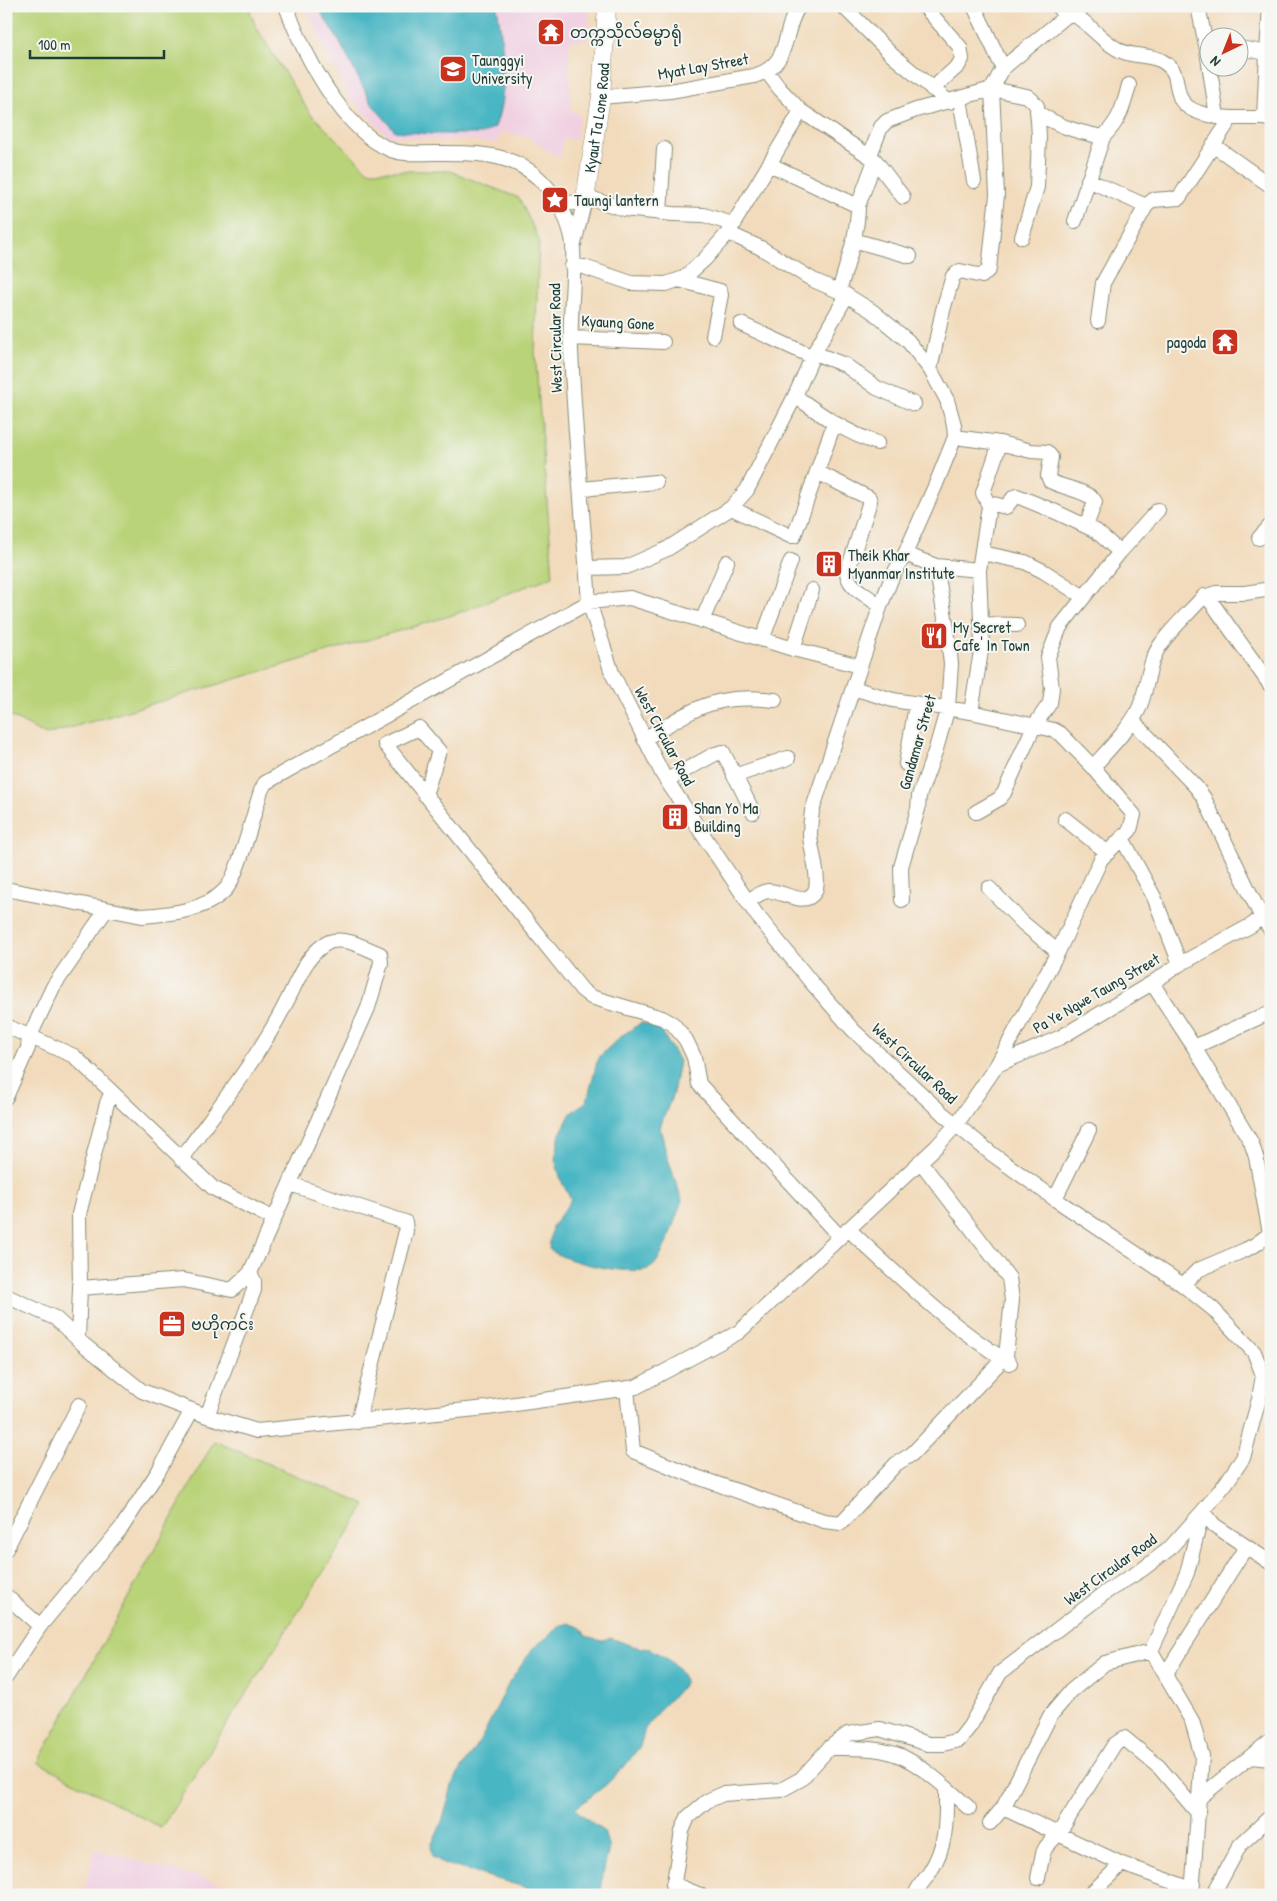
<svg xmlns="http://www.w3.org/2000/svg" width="1277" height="1901" font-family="'Patrick Hand','Noto Sans Myanmar',sans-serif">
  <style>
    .built { fill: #f1d0e2 }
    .green { fill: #b9d378; stroke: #6c8856 }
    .water { fill: #48b6c3; stroke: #347a7c }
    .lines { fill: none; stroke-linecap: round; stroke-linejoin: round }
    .minor-casing { stroke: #888c78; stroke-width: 16 }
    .major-casing { stroke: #888c78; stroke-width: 19 }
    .minor { stroke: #fff; stroke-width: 14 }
    .major { stroke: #fff; stroke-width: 18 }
    .labels { text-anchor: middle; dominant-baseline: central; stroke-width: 4; stroke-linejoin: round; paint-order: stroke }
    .poi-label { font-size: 16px; fill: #1f3d34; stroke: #f6f6f2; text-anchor: start }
    .street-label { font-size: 16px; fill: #1f3d34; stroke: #f6f6f2 }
  </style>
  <rect width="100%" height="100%" fill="#f6f6f2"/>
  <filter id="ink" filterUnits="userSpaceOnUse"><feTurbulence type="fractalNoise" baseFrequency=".02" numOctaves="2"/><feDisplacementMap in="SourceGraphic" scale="10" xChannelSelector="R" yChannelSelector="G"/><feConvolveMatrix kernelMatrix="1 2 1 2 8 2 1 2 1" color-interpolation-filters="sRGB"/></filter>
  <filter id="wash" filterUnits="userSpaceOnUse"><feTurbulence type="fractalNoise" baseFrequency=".0096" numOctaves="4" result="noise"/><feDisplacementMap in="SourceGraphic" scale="20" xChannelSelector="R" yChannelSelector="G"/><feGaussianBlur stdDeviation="1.12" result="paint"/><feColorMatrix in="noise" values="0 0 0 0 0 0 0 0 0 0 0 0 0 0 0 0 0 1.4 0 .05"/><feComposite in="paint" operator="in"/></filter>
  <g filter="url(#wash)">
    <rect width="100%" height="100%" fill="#f2dbbc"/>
    <!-- built -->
    <path class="built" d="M304 6H590L588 40 569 41 571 111 580 114 576 140 563 138 560 158 529 138 502 132 497 143 454 139 446 141 388 136 350 98Z
      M95 1849 265 1895H83Z"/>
    <!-- green -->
    <path class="green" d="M6 6H248L255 25 309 112 368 171H450L519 198 539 240 535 352 553 576 453 615 46 735 6 714Z
      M214 1441 366 1505 161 1828 38 1762Z"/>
    <!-- water -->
    <path class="water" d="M317 6H497C503 45 509 90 495 127L482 134H432L395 131 372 104 339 41Z
      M641 1023 659 1027 679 1061 673 1094 660 1127 667 1156 682 1200C677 1214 663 1259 652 1267 637 1278 562 1262 549 1249L552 1227 571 1200 561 1180 555 1159 560 1134 571 1113 587 1101 598 1058 621 1036Z
      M568 1623 581 1628 586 1636 602 1641 611 1638 632 1646 650 1649 668 1659 678 1668 685 1680 682 1687 659 1710 645 1729 640 1746 625 1766 607 1784 575 1809 604 1832 609 1848 603 1874 601 1895H552L445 1864 433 1857 431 1846 443 1819 453 1782 481 1739 509 1683 533 1648 549 1636 558 1626Z"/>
  </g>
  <g filter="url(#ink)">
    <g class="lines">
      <!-- minor casing -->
      <g class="minor-casing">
        <path id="minor" d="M286 6C303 53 342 130 391 150 404 155 419 153 433 153 476 153 517 151 547 187 551 192 556 197 559 202 564 213 573 235 573 246 575 281 569 316 571 351 575 435 583 518 589 602L612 673 663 775 756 914 811 982 853 1030 943 1114 992 1154 1055 1199 1183 1285 1213 1309 1254 1352 1263 1375 1259 1399 1243 1458 1226 1483 1203 1511 1169 1549 1143 1569 1109 1590 1000 1673 970 1726 959 1740 943 1744H928L880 1729 848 1734 829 1748 801 1779 781 1790 723 1794 707 1801 688 1817 682 1831 672 1895
          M843 6 893 56 949 102
          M924 6 960 47 962 59 958 66 932 89
          M974 6 1003 68
          M1058 6 1065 17
          M1198 6 1207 50 1217 117
          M1270 6 1267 53H1271
          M1240 48 1267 53 1264 118
          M767 72 780 89 801 111 875 160 903 197
          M601 97 670 91 754 76C793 64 781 31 799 6
          M960 99 974 181
          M1037 112C1059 127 1078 132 1103 137
          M1213 145 1271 186
          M870 155 881 127 887 121 916 110 992 89 1027 96 1032 100 1037 106 1039 136 1037 187 1022 237
          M769 164 858 206
          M1088 180 1146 206
          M558 201 571 203 593 199 624 209 673 214 704 215 729 223H735
          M660 213 664 149
          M1075 221 1103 137C1120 120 1123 108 1129 85
          M728 233 761 248 813 280 843 293 872 311 908 341 930 369 947 400 954 425 955 437 936 484 905 554 892 577 880 607 812 811C811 819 810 827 810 834 810 848 821 879 815 891 805 909 782 890 768 891 760 892 754 897 748 902
          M853 240 910 256
          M574 244 585 199
          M572 266 584 267 631 283 666 284 684 278 705 259 728 233 801 111
          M679 280 720 291 721 295 713 336
          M839 291C847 264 858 234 858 206L875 160
          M1098 321 1103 283 1146 206 1153 200 1179 198 1231 118H1264L1271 120
          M741 324 813 357
          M571 338 663 342
          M814 353 845 365 877 388 914 404
          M930 369 943 310 953 276 960 271 982 276 989 269 997 195 992 89 1003 68 1065 17 1072 13C1090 24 1102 42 1121 51 1133 57 1150 54 1162 61 1180 72 1174 81 1180 97 1186 114 1216 117 1231 118
          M795 396C823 416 845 432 877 443
          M955 437 1000 443 1031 451 1047 452 1051 457 1048 476 1050 481C1062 488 1090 491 1095 502L1086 526
          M817 472 869 498 870 501 847 573C849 590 870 595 880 607
          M581 489 656 482
          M989 503 1006 507 1014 497 1017 496 1056 512 1096 531 1120 552
          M731 508 790 536H794L834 424
          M1259 538 1271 525
          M982 553 1025 562 1043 571 1084 597
          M936 566 979 570
          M587 568 626 567 667 549 731 508 747 490 795 396 814 353 847 295
          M1207 596 1271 686
          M702 621 727 562
          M981 624 1017 625
          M762 640 791 561
          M793 649 812 590
          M853 688 893 700 971 712 1054 730 1061 734 1093 767 1134 815 1130 830 1101 859 1058 952 997 1065
          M971 712 982 645 979 570 989 506 983 493 1000 443
          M1133 719 1134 722 1196 787 1204 798 1261 916 1271 930
          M644 739C667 726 691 708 717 702 736 697 755 698 775 700
          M906 764 916 705
          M1093 767C1107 751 1133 725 1140 706 1148 686 1148 662 1161 644 1173 627 1190 612 1204 596H1207L1216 593H1245L1271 589
          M734 776 788 758
          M667 780 715 754 723 752 753 812
          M425 795 439 751 419 728 385 744 582 990 591 997 662 1018 673 1024 686 1040 694 1057 699 1084 840 1237
          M976 812 999 799 1004 793 1034 726 1050 703 1052 688 1048 657 1060 627 1120 552 1158 510
          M1065 819 1108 853
          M1122 838 1154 897 1180 964
          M989 888 1023 923 1058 952
          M6 889 142 916C170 914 206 911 226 889 238 876 254 812 261 791L265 783 589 602 630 598 793 649 860 666
          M902 900 901 867 918 809 919 796 936 749 948 707 951 664 947 629 936 566 905 554
          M1152 983 1194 1047 1251 1142 1256 1157 1270 1233
          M6 1026 74 1056 213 1188 274 1219
          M1194 1047 1271 1012
          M6 1097 28 1048 29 1038 53 987 106 910
          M181 1159C219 1106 261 1055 289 997 299 977 308 952 329 942 345 936 365 948 380 954L381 963 368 1008 250 1273 254 1281V1290L207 1416
          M290 1184 405 1222 406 1231 358 1422
          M1055 1199 1089 1130
          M848 1229C899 1276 950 1327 1010 1363
          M1183 1285 1198 1270 1245 1250 1255 1245 1271 1233
          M80 1288 183 1280 232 1290 250 1273
          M6 1296 55 1318 83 1344 142 1391 207 1416 257 1431 487 1408 636 1387 739 1332 937 1146 956 1125 997 1065 1061 1037 1152 983 1180 964 1252 925 1271 909
          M78 1339 80 1288 79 1214 107 1103 112 1092
          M627 1389 633 1451 694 1476 824 1521 841 1523 896 1464 912 1454 1006 1356 1012 1300 1009 1278 920 1161
          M1203 1511 1214 1525 1271 1563
          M6 1549 79 1405
          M6 1596 40 1626
          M1165 1675 1246 1547
          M6 1677 40 1626 122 1527 158 1472 192 1410
          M829 1748C851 1748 874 1747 895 1754 918 1761 950 1791 969 1808
          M1250 1757 1271 1740
          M1199 1798 1250 1757 1271 1759
          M1003 1808 1122 1864 1192 1889
          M990 1823 1003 1808 1050 1716 1071 1691 1105 1663 1151 1651
          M1038 1878 1043 1853 1046 1847 1059 1833 1114 1745 1124 1738 1159 1767 1198 1813
          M673 1884 700 1895
          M915 1895C918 1886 925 1880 930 1872 948 1843 946 1820 946 1788
          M1089 1895 1122 1864
          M1192 1895 1202 1756 1192 1721 1151 1651 1187 1573 1202 1514
          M1213 1895 1240 1845 1271 1816"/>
      </g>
      <!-- major casing -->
      <g class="major-casing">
        <g id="major">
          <path id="s1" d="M585 199 601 97 607 6"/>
        </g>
      </g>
      <!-- minor -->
      <use href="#minor" class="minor"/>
      <!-- major -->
      <use href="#major" class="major"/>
    </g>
  </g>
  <!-- icons -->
  <defs>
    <g id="temple-square" transform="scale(1.4375)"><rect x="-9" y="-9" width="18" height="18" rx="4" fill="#c8321e" stroke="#f6f6f2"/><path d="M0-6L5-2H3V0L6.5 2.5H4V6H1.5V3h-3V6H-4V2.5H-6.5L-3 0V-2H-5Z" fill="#fff"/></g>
    <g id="university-square" transform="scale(1.4375)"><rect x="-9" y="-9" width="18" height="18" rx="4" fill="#c8321e" stroke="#f6f6f2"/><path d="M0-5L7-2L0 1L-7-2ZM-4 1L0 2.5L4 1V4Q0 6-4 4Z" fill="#fff"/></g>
    <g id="sight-square" transform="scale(1.4375)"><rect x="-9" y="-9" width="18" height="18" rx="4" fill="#c8321e" stroke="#f6f6f2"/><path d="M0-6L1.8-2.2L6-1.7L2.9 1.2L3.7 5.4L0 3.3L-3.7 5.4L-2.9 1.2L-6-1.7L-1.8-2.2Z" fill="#fff"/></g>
    <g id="building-square" transform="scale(1.4375)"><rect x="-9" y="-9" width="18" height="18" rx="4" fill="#c8321e" stroke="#f6f6f2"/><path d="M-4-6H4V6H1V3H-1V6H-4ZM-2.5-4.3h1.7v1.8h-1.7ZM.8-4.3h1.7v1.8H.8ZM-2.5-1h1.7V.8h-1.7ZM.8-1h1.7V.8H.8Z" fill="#fff"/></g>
    <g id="restaurant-square" transform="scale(1.4375)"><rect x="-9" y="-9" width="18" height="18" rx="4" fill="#c8321e" stroke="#f6f6f2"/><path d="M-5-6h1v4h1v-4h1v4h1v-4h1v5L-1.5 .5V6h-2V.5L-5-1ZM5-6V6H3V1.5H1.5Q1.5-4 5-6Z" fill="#fff"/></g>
    <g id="office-square" transform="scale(1.4375)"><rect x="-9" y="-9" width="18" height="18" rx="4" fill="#c8321e" stroke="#f6f6f2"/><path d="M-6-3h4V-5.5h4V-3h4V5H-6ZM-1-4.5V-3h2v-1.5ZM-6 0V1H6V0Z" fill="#fff"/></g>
  </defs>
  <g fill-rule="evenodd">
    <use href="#temple-square" x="551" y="32"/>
    <use href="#university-square" x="453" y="69"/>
    <use href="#sight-square" x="555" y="200"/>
    <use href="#temple-square" x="1225" y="342"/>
    <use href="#building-square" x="829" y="564"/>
    <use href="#restaurant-square" x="934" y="636"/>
    <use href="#building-square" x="675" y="817"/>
    <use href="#office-square" x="172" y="1324"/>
  </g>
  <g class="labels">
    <!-- poi labels -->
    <g class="poi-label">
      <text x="570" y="32">တက္ကသိုလ်ဓမ္မာရုံ</text>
      <text x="472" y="60">Taunggyi<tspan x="472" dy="18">University</tspan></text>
      <text x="574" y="200">Taungi lantern</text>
      <text x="1206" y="342" text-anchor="end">pagoda</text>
      <text x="848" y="555">Theik Khar<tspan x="848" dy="18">Myanmar Institute</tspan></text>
      <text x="953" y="627">My Secret<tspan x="953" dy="18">Cafe' In Town</tspan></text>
      <text x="694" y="808">Shan Yo Ma<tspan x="694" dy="18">Building</tspan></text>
      <text x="191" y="1324">ဗဟိုကင်း</text>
    </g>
    <!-- street labels -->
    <g class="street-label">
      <text transform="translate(703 66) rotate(-10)">Myat Lay Street</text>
      <text stroke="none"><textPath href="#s1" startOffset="82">Kyaut Ta Lone Road</textPath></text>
      <text transform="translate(618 322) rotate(3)">Kyaung Gone</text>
      <text transform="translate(555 338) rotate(-91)">West Circular Road</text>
      <text transform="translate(665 736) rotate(62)">West Circular Road</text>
      <text transform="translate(917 742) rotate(-74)">Gandamar Street</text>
      <text transform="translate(1096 993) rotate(-30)">Pa Ye Ngwe Taung Street</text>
      <text transform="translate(915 1063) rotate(43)">West Circular Road</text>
      <text transform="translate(1110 1569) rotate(-36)">West Circular Road</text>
    </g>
  </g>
  <!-- margin -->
  <rect width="1277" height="1901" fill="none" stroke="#f6f6f2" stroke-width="25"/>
  <!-- north arrow -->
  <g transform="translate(1224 52) rotate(223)"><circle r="24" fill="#f6f6f2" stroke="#a0aca6"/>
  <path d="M0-4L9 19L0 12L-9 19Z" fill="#c8321e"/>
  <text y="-8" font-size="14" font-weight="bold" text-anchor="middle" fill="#1f3d34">N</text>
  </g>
  <!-- scale -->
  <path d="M30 50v8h134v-8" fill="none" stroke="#1f3d34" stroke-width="2.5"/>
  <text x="38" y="50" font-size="15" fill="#1f3d34" stroke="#f6f6f2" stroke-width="4" paint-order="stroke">100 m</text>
</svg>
